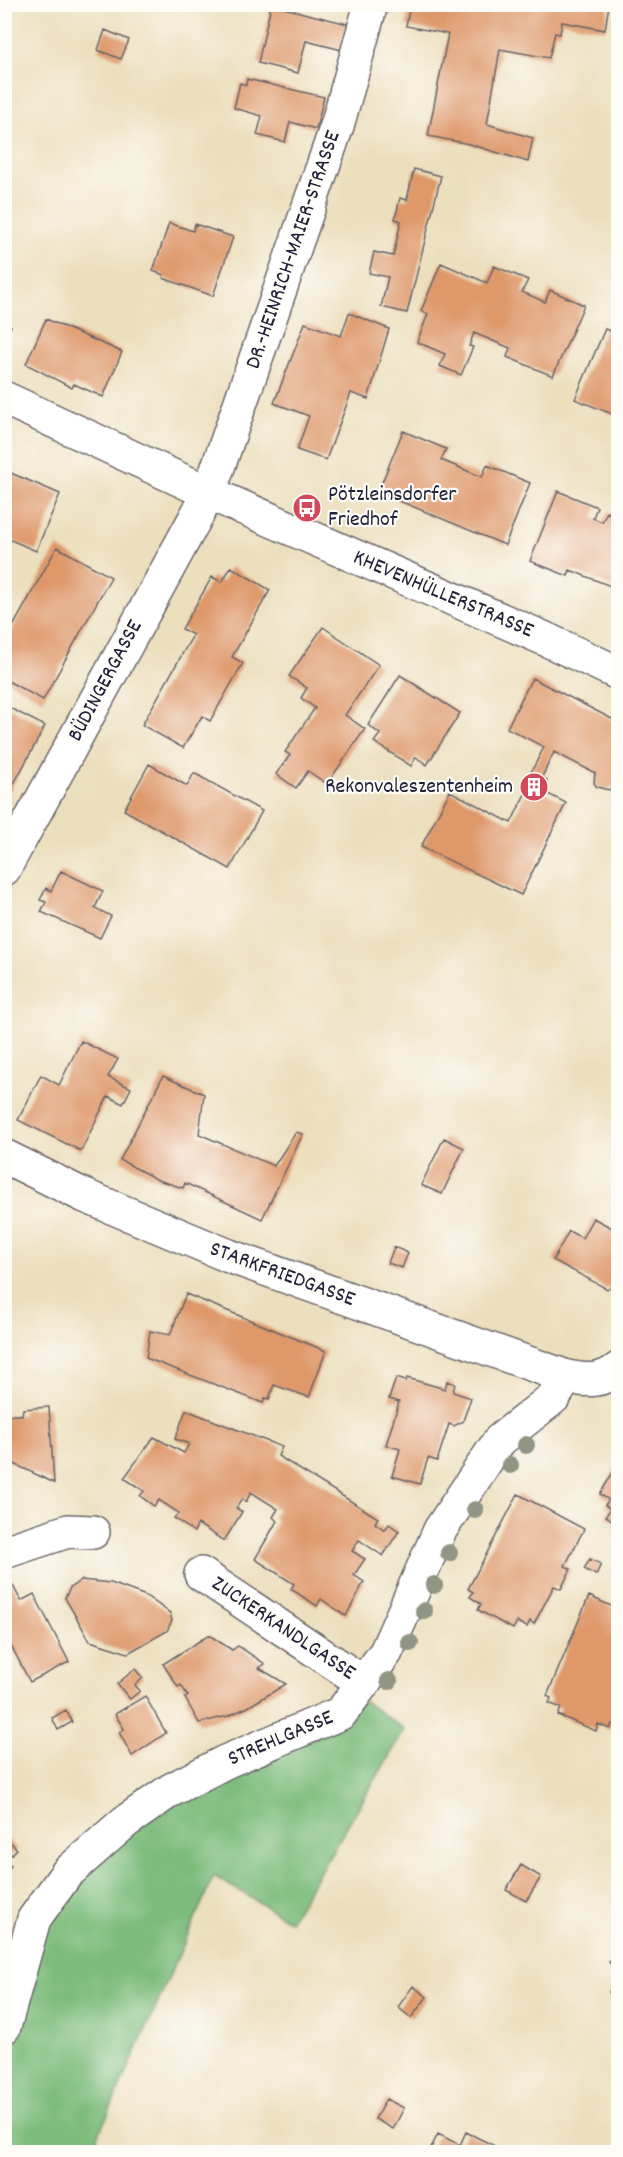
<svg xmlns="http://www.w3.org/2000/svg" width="623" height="2157" font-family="Dekko,sans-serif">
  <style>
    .forest { fill: #7dbc7c; stroke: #506f5c; stroke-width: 1.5 }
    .building { fill: #de986b }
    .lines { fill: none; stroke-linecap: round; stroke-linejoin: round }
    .street-casing { stroke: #696468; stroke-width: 36 }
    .secondary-casing { stroke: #696468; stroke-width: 36 }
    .street { stroke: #fff; stroke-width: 33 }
    .secondary { stroke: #fff; stroke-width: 33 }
    .tree { fill: #919684 }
    .labels { text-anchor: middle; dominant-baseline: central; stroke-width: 4.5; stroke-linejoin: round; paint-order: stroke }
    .street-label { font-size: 22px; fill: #22223b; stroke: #fdfcf7 }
    .poi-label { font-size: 22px; fill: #22223b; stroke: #fdfcf7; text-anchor: start }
  </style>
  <rect width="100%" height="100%" fill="#fdfcf7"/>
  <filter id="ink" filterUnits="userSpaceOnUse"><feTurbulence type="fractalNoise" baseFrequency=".0167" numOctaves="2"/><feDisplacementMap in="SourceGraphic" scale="12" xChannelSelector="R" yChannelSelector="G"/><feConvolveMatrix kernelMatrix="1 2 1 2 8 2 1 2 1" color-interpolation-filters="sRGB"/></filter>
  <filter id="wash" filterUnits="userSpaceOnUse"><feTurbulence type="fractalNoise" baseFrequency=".008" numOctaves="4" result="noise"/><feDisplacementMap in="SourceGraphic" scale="24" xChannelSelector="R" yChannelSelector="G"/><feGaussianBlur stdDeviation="1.35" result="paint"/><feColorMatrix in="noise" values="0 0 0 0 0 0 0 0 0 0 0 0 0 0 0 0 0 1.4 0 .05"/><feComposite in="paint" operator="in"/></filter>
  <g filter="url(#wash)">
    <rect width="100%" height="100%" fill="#ecdfbd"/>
    <!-- forest -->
    <path class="forest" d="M365 1702 405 1730 290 1921 214 1876 91 2152H5V2063L40 1927 70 1883 148 1814Z"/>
    <g id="blocks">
      <!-- building -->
      <path class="building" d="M458 4H609L605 30 562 22 560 34 555 33 549 58 500 49 487 124 533 138 528 162 469 144 428 136 448 34 406 26 410 6 456 15Z
        M271 5 348 24 342 50 306 41 298 73 258 63Z
        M105 30 129 40 121 59 98 50Z
        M247 79 324 97 316 129 290 122 285 142 257 135 262 116 234 108 240 83 246 85Z
        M414 169 441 176 407 313 381 307 388 277 369 273 374 252 393 256 401 221 395 219 400 198 407 200Z
        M169 223 193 231 195 224 233 237 213 296 163 278 164 275 153 271Z
        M441 263 487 283 494 266 528 280 522 292 545 302 550 290 584 305 553 376 507 357 510 348 474 333 469 346 473 347 461 375 440 366 445 354 417 342 428 314 421 311Z
        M349 313 389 329 368 399 351 393 326 460 297 450 309 416 274 403 305 323 341 336Z
        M46 319 122 352 103 397 74 384 72 388 26 364Z
        M4 323 11 326 4 339Z
        M605 329 618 334 617 416 575 399Z
        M403 431 446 449 441 460 482 477 487 465 530 483 505 545 378 492Z
        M4 470 60 494 36 551 4 537Z
        M558 491 597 507 593 518 602 522 607 512 618 517V589L570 570 568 576 530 561Z
        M57 547 111 577 43 700 4 679V643Z
        M231 567 270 590 232 657 243 663 210 721 202 716 183 748 142 725 193 635 182 629 212 577 222 582Z
        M323 627 379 665 345 715 365 729 327 784 308 771 296 788 276 774 290 755 285 752 315 708 301 698 307 688 289 676Z
        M400 675 460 713 427 765 416 757 411 766 374 742 380 734 368 725Z
        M532 678 618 722V789L613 786 609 790 597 787 594 783 595 773 554 752 542 777 547 780 542 791 566 803 521 895 421 847 450 791 511 823 527 790 523 788 544 747 507 728Z
        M4 705 45 726 10 791 4 788Z
        M149 764 187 786 194 773 262 811 230 869 124 810Z
        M61 871 103 891 95 908 111 916 100 938 41 912 46 902 40 900 46 888 51 891Z
        M81 1041 118 1059 108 1077 131 1088 123 1104 108 1096 81 1151 18 1120 41 1075 59 1085Z
        M163 1076 204 1094 199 1134 274 1166 296 1132 303 1134 262 1219 185 1183 183 1188 158 1180 120 1160Z
        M444 1138 464 1148 442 1194 421 1185Z
        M593 1218 618 1231 617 1287 613 1285 607 1289 553 1260 569 1231 582 1238Z
        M394 1247 408 1253 402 1268 388 1263Z
        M186 1294 326 1351 309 1397 274 1385 269 1399 265 1398 263 1403 146 1358 150 1331 170 1335Z
        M396 1378 406 1381 407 1378 445 1389 447 1381 455 1384 453 1392 471 1398 463 1421 454 1426 449 1424 437 1461 428 1458 420 1484 392 1476 400 1449 386 1445 399 1402 389 1399Z
        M49 1407 54 1483 4 1459V1415H22L23 1409Z
        M186 1410 282 1447 278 1456 378 1518 375 1523 385 1530 389 1524 399 1531 383 1556 359 1540 352 1551 365 1559 354 1575 364 1582 346 1616 321 1599 317 1606 291 1589 294 1584 255 1559 277 1521 273 1517 278 1509 251 1492 246 1502 242 1499 236 1508 242 1512 224 1541 198 1524 194 1532 174 1518 179 1513 159 1500 154 1506 140 1496 144 1491 124 1478 154 1437 184 1453 189 1444 175 1439Z
        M618 1464V1524L606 1516 610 1509 605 1505 609 1500 600 1494Z
        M518 1494 584 1529 565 1566 571 1569 561 1589 554 1586 534 1624 530 1621 527 1627 517 1622 513 1629 478 1610 481 1604 470 1597 473 1592 468 1589Z
        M590 1559 601 1564 596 1575 584 1569Z
        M10 1580 21 1601 34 1594 69 1662 30 1682 4 1632V1583Z
        M81 1580 111 1583 146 1596 170 1613 172 1620 167 1631 128 1653 90 1641 65 1598 70 1588Z
        M589 1596 618 1609V1717L615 1725 612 1724 610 1729 598 1724 596 1731 558 1715 561 1708 549 1703 551 1698 547 1696Z
        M209 1635 232 1650 238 1646 265 1664 259 1668 286 1684 248 1707 228 1716 199 1723 185 1698 188 1696 181 1685 178 1687 163 1664Z
        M135 1669 143 1678 135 1685 140 1691 130 1699 117 1684Z
        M145 1696 166 1733 132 1756 119 1732 124 1729 115 1714Z
        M66 1710 72 1722 58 1730 52 1718Z
        M4 1836 17 1849 5 1861 11 1866 4 1872Z
        M521 1865 541 1877 526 1901 506 1890Z
        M618 1956V1976L609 1962Z
        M413 1986 427 1997 411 2018 398 2007Z
        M618 1986V2007L609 1992Z
        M386 2099 404 2108 393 2129 375 2119Z
        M466 2132 503 2150 502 2152H429L438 2134 460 2145Z"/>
    </g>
  </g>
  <g filter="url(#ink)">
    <use href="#blocks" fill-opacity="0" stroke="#696468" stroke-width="1.5"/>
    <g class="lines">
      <!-- street casing -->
      <g class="street-casing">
        <path id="street" d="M4 869 209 493 337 126 371 4
          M4 1156 85 1196 229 1256 567 1377C588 1381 601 1382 618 1369
          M4 1552 68 1531 93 1532
          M201 1574 364 1683
          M4 2027 34 1919 67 1873 125 1822 171 1790 225 1762 341 1713 386 1652 440 1530 500 1440 553 1398 567 1377"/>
      </g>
      <!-- secondary casing -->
      <g class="secondary-casing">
        <path id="secondary" d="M4 398 209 493 543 638 618 673"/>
      </g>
      <!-- street -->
      <use href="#street" class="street"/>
      <!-- secondary -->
      <use href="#secondary" class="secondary"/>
    </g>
    <!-- trees -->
    <g class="tree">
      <circle cx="526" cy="1445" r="9"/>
      <circle cx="510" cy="1465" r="9"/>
      <circle cx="475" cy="1510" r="9"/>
      <circle cx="449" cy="1553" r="9"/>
      <circle cx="434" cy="1585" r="9"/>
      <circle cx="424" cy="1611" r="9"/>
      <circle cx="410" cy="1643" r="9"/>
      <circle cx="389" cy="1681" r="9"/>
    </g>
  </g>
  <!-- icons -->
  <defs>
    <g id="bus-disc" transform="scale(1.5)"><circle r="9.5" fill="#d1495b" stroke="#fdfcf7"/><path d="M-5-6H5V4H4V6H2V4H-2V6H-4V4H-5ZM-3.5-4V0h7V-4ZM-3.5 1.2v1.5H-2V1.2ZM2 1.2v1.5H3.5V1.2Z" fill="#fff"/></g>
    <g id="building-disc" transform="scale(1.5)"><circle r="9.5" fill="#d1495b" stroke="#fdfcf7"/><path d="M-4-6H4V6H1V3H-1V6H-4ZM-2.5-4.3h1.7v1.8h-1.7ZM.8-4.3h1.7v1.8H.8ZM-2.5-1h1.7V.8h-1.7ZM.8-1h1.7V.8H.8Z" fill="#fff"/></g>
  </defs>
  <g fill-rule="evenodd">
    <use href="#bus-disc" x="307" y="508"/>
    <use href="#building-disc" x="534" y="787"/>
  </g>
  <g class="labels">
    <!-- street labels -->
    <g class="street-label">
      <text transform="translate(294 250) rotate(-71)">DR.-HEINRICH-MAIER-STRASSE</text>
      <text transform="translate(443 595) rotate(23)">KHEVENHÜLLERSTRASSE</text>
      <text transform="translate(106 681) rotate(-62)">BÜDINGERGASSE</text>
      <text transform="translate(282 1275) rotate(20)">STARKFRIEDGASSE</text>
      <text transform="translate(283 1629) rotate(34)">ZUCKERKANDLGASSE</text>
      <text transform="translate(281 1739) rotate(-23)">STREHLGASSE</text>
    </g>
    <!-- poi labels -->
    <g class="poi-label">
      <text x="328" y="495">Pötzleinsdorfer<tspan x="328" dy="25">Friedhof</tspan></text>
      <text x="513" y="787" text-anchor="end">Rekonvaleszentenheim</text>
    </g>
  </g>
  <!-- margin -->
  <rect width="623" height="2157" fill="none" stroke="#fdfcf7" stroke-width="24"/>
</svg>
